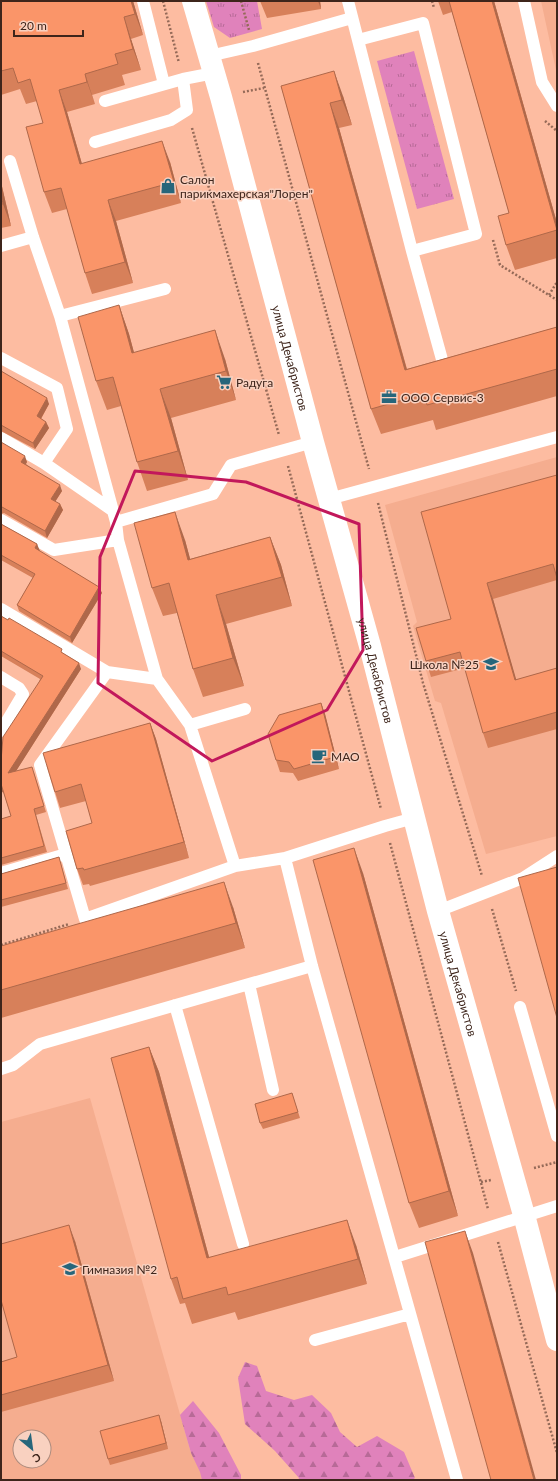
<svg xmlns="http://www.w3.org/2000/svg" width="558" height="1481" font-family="Lato,sans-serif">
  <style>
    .built { fill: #f5ad8f; fill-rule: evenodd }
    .forest { fill: url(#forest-firs) }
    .park { fill: url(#park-tufts) }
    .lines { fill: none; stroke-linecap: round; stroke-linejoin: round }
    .path { stroke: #956a58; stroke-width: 2.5; stroke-dasharray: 2 2; stroke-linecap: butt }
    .lane { stroke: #fff; stroke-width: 12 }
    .secondary { stroke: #fff; stroke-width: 22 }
    .wall { fill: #d7805a }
    .shaded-wall { fill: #af684a }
    .building { fill: #fa9569; stroke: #af684a }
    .marked { fill: none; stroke: #c2185b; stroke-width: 3; stroke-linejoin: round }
    .labels { text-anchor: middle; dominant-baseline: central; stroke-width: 3; stroke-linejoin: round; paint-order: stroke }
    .poi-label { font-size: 12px; fill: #3e251b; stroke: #f9d1c0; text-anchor: start }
    .street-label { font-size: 12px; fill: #3e251b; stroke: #f9d1c0 }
  </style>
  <defs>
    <pattern id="forest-firs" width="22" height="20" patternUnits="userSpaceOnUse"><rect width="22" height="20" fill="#e082bb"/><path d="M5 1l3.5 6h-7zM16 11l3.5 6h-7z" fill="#b76a97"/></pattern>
    <pattern id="park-tufts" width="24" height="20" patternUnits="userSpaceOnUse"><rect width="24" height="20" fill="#e082bb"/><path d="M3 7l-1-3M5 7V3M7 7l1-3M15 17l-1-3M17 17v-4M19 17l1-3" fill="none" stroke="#b76a97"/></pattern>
  </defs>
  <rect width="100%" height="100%" fill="#fdbca1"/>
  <!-- built -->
  <path class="built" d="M541 1H557V71L556 70Z
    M557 457V836L486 854 441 703 435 701 413 626 417 622 385 505Z
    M90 1098 191 1453 209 1480H1V1122ZM20 1437H44V1461H20Z"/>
  <!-- forest -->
  <path class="forest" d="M245 1362 257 1366 266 1391 294 1400 312 1395 331 1413 340 1432 357 1447 377 1436 404 1452 415 1478 412 1480H298L299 1478 275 1451 245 1424 238 1378Z
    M193 1401 219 1433 241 1475V1480H202L200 1472 191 1453 180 1415Z"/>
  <!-- park -->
  <path class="park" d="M206 1H257L262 29 230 38 214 27Z
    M414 51 454 199 417 209 377 61Z"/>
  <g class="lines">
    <!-- path -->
    <path class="path" d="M163 1 179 63
      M241 1 249 30
      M432 1 434 8
      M258 63 369 469
      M243 92 264 88
      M545 121 557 131
      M192 128 279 435
      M493 240 500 265 557 300
      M549 295 557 282
      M288 466 381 809
      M378 503 423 683 482 876
      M390 843 488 1209
      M492 909 516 991
      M1 945 69 924
      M534 1168 557 1162
      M481 1182 491 1180
      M498 1242 557 1453"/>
    <!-- lane -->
    <path class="lane" d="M143 1 164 84
      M348 1 412 251 446 374
      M524 1 542 82 557 106
      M358 40 423 23 476 234 412 251
      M209 56 253 46 352 18
      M105 101 183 79 214 73
      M95 142 171 120 187 110 183 79
      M10 161 33 237 60 316 116 522 118 540 157 679 190 725 235 866
      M1 246 33 237
      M60 316 165 289
      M1 358 57 388 67 429 44 463
      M1 438 44 463 112 510
      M329 499 557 437
      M1 520 54 550 118 540
      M116 522 213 494 231 465 313 442
      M1 609 107 672 157 679
      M107 672 40 765 85 919 235 866 285 858 385 826 414 818
      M1 677 19 688 23 694 1 731
      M190 725 245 709
      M285 858 312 966 457 1480
      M1 873 66 854
      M438 911 523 878 557 856
      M249 984 273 1090
      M175 1005 243 1244
      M520 1007 557 1136
      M1 1069 13 1065 40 1044 312 966
      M395 1257 557 1206
      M315 1340 410 1314"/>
    <!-- secondary -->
    <path class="secondary" id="s1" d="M193 1 221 97 313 442 370 646 438 911 524 1215 557 1340"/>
  </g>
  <!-- wall -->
  <path class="wall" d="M1 1H133L143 35 131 39 141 70 122 75 125 85 92 95 95 104 67 112 82 164 170 162 181 203 116 221 133 283 92 294 85 273 67 209 52 213 44 192 43 123 37 101 26 104 20 89 1 95Z
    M260 1H320L321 9 267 18Z
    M438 1H494L557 223V258L515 270 506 245 509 213 452 12 443 15Z
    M281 86 343 96 352 125 339 128 407 369 557 327V396L436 430 433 420 381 434 371 409Z
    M1 182 11 226 1 228Z
    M119 305 129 334 134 353 225 359 236 400 171 418 188 480 147 491 137 462 121 406 107 410 96 381Z
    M1 371 49 404 41 419 46 422 49 428 35 449 1 431Z
    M1 442 27 462 26 464 62 491 55 502 60 504 63 510 47 538 4 513 1 514Z
    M557 475V580L493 599 516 680 557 668V729L488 748 483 733 465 668 431 677 426 661 451 619Z
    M1 524 37 544 39 551 99 587 102 593 72 643 19 611 17 605 33 578 1 560Z
    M270 537 281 565 292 606 226 624 244 686 203 697 193 669 177 613 163 616 152 588 185 540 190 559Z
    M1 616 64 654 81 669 16 771 34 773 46 812 36 815 47 852 1 865V819L11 816 3 791 1 794 40 679 1 656Z
    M321 703 325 714 339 769 298 781 293 773 280 772 276 760Z
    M150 723 156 739 189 858 90 886 89 884 83 885 77 869 92 823 86 801 60 808 55 792Z
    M59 857 68 889 1 907V874Z
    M363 873 458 1216 419 1228 409 1203Z
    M233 907 245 948 1 1018V946Z
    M149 1047 159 1072 209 1257 356 1245 367 1284 238 1320 235 1312 192 1324 185 1303 180 1304 171 1279Z
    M292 1093 300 1118 263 1129 260 1123Z
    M75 1241 114 1381 1 1412V1362L17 1357 3 1306H1V1244Z
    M161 1421 168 1449 110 1465 108 1459Z"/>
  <!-- shaded-wall -->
  <path class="shaded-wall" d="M131 1H133L143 35 135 14Z
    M318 1H320L321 9Z
    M492 1H494L557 223V230Z
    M124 17 131 39 141 70 133 49Z
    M334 71 343 96 352 125 342 100Z
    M85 74 95 104 87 82Z
    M59 90 67 112 88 185 80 164Z
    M330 103 339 128 414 395 405 370Z
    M162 141 170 162 181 203 174 182Z
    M1 182 11 226 3 204 1 194Z
    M108 200 116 221 133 283 125 262Z
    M119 305 129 334 142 382 132 353Z
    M215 330 225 359 236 400 226 371Z
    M160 389 171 418 188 480 178 451Z
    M47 398 49 404 39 422 37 416Z
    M46 422 49 428 35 449 33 443Z
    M25 456 27 462 23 468 21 462Z
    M60 485 62 491 53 505 51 499Z
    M60 504 63 510 47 538 45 531Z
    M175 512 185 540 198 588 188 560Z
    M270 537 281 565 292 606 282 577Z
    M37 544 40 551 37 555 35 548Z
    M487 583 493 599 521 696 515 680Z
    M99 587 102 593 72 643 70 637Z
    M216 595 226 624 244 686 233 658Z
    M79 663 81 669 11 779 8 773Z
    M321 703 325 714 339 769 335 757Z
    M150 723 156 739 189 858 184 842Z
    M1 784 4 790 1 794Z
    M354 848 363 873 458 1216 449 1191Z
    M224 882 233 907 245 948 236 923Z
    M149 1047 159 1072 216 1283 207 1258Z
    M347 1220 356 1245 367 1284 358 1259Z
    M69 1225 75 1241 114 1381 108 1365Z
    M465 1231 473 1253 536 1480H534Z
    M159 1415 161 1421 168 1449 166 1443Z"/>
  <!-- building -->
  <path class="building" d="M1 1H131L135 14 124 17 133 49 115 54 118 64 85 74 87 82 59 90 80 164 162 141 174 182 108 200 125 262 85 273 61 188 44 192 26 127 43 123 30 79 18 83 13 68 1 71Z
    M449 1H492L557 230 506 245 498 216 509 213Z
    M334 71 342 100 330 103 405 370 557 327V369L427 405 424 394 371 409 281 86Z
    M1 194 3 204H1Z
    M119 305 132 353 215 330 226 371 160 389 178 451 137 462 113 377 96 381 78 317Z
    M1 371 47 398 37 416 46 422 33 443 1 425Z
    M1 442 25 456 21 462 60 485 51 499 60 504 45 531 2 507H1Z
    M557 475V578L553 564 487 583 515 680 557 668V712L483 733 460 652 426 661 416 628 451 619 421 512Z
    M175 512 188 560 270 537 282 577 216 595 233 658 193 669 169 583 152 588 134 523Z
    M1 524 37 544 35 548 99 587 70 637 17 605 35 574 1 555Z
    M1 616 8 620 9 618 62 649 61 652 79 663 8 773 32 767 44 806 34 809 44 846 1 858V819L11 816 1 784V785V761L3 737 43 676 1 651Z
    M321 703 335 757 294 769 289 762 276 760 268 734 279 715Z
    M150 723 184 842 84 870 83 868 77 869 66 831 92 823 81 784 55 792 43 753Z
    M354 848 449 1191 409 1203 313 860Z
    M59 857 66 883 1 900V874Z
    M557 867V1018L518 878Z
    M224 882 236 923 1 990V946Z
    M149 1047 207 1258 347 1220 358 1259 228 1295 226 1287 183 1299 177 1277 171 1279 111 1058Z
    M292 1093 298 1112 260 1123 255 1104Z
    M69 1225 108 1365 1 1395V1362L17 1357 1 1300V1244Z
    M465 1231 534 1480H491L425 1242Z
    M159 1415 166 1443 108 1459 100 1431Z"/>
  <!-- marked area -->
  <path class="marked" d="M135 471 246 482 359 524 363 650 327 710 212 761 98 683 100 557Z"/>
  <!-- icons -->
  <defs>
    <g id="shop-bare" transform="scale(1.2)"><path d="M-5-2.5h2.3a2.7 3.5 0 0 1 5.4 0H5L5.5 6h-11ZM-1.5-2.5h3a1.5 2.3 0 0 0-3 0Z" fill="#27667b" stroke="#f9d1c0" stroke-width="2.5" paint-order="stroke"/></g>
    <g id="supermarket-bare" transform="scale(1.2)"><path d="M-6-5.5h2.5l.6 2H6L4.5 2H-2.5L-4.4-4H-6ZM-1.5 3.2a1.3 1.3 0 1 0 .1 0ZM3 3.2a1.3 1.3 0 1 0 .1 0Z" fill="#27667b" stroke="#f9d1c0" stroke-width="2.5" paint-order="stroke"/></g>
    <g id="office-bare" transform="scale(1.2)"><path d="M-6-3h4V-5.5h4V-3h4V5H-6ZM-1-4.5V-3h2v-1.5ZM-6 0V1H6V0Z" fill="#27667b" stroke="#f9d1c0" stroke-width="2.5" paint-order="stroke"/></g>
    <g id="school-bare" transform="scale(1.2)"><path d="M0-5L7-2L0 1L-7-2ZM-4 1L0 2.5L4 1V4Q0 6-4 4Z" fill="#27667b" stroke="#f9d1c0" stroke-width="2.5" paint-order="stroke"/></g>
    <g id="cafe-bare" transform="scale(1.2)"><path d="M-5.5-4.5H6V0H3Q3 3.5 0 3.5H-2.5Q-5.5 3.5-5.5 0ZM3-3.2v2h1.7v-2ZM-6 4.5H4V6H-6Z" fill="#27667b" stroke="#f9d1c0" stroke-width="2.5" paint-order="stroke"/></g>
  </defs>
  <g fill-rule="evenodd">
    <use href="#shop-bare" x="168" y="186"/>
    <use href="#supermarket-bare" x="224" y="382"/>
    <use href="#office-bare" x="389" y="397"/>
    <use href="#school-bare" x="491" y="664"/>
    <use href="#cafe-bare" x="319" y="756"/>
    <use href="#school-bare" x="70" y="1269"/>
  </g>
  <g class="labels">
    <!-- poi labels -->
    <g class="poi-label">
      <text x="180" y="179">Салон<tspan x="180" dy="14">парикмахерская"Лорен"</tspan></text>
      <text x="236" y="382">Радуга</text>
      <text x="401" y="397">ООО Сервис-3</text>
      <text x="479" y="664" text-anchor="end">Школа №25</text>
      <text x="331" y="756">МАО</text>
      <text x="82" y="1269">Гимназия №2</text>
    </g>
    <!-- street labels -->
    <g class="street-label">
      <text stroke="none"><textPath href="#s1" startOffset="370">улица Декабристов</textPath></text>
      <text stroke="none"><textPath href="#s1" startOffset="694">улица Декабристов</textPath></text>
      <text stroke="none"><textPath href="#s1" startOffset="1018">улица Декабристов</textPath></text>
    </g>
  </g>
  <!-- border -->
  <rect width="558" height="1481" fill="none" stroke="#3e251b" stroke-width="4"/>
  <!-- north arrow -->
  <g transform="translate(32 1449) rotate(151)"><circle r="19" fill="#f9d1c0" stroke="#ae8c7e"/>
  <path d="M0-3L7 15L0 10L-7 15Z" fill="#27667b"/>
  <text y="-6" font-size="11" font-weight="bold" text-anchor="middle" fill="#3e251b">С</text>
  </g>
  <!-- scale -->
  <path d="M14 30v6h69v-6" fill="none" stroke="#3e251b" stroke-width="2"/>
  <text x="20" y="30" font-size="12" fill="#3e251b" stroke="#f9d1c0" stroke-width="3" paint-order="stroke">20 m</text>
</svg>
